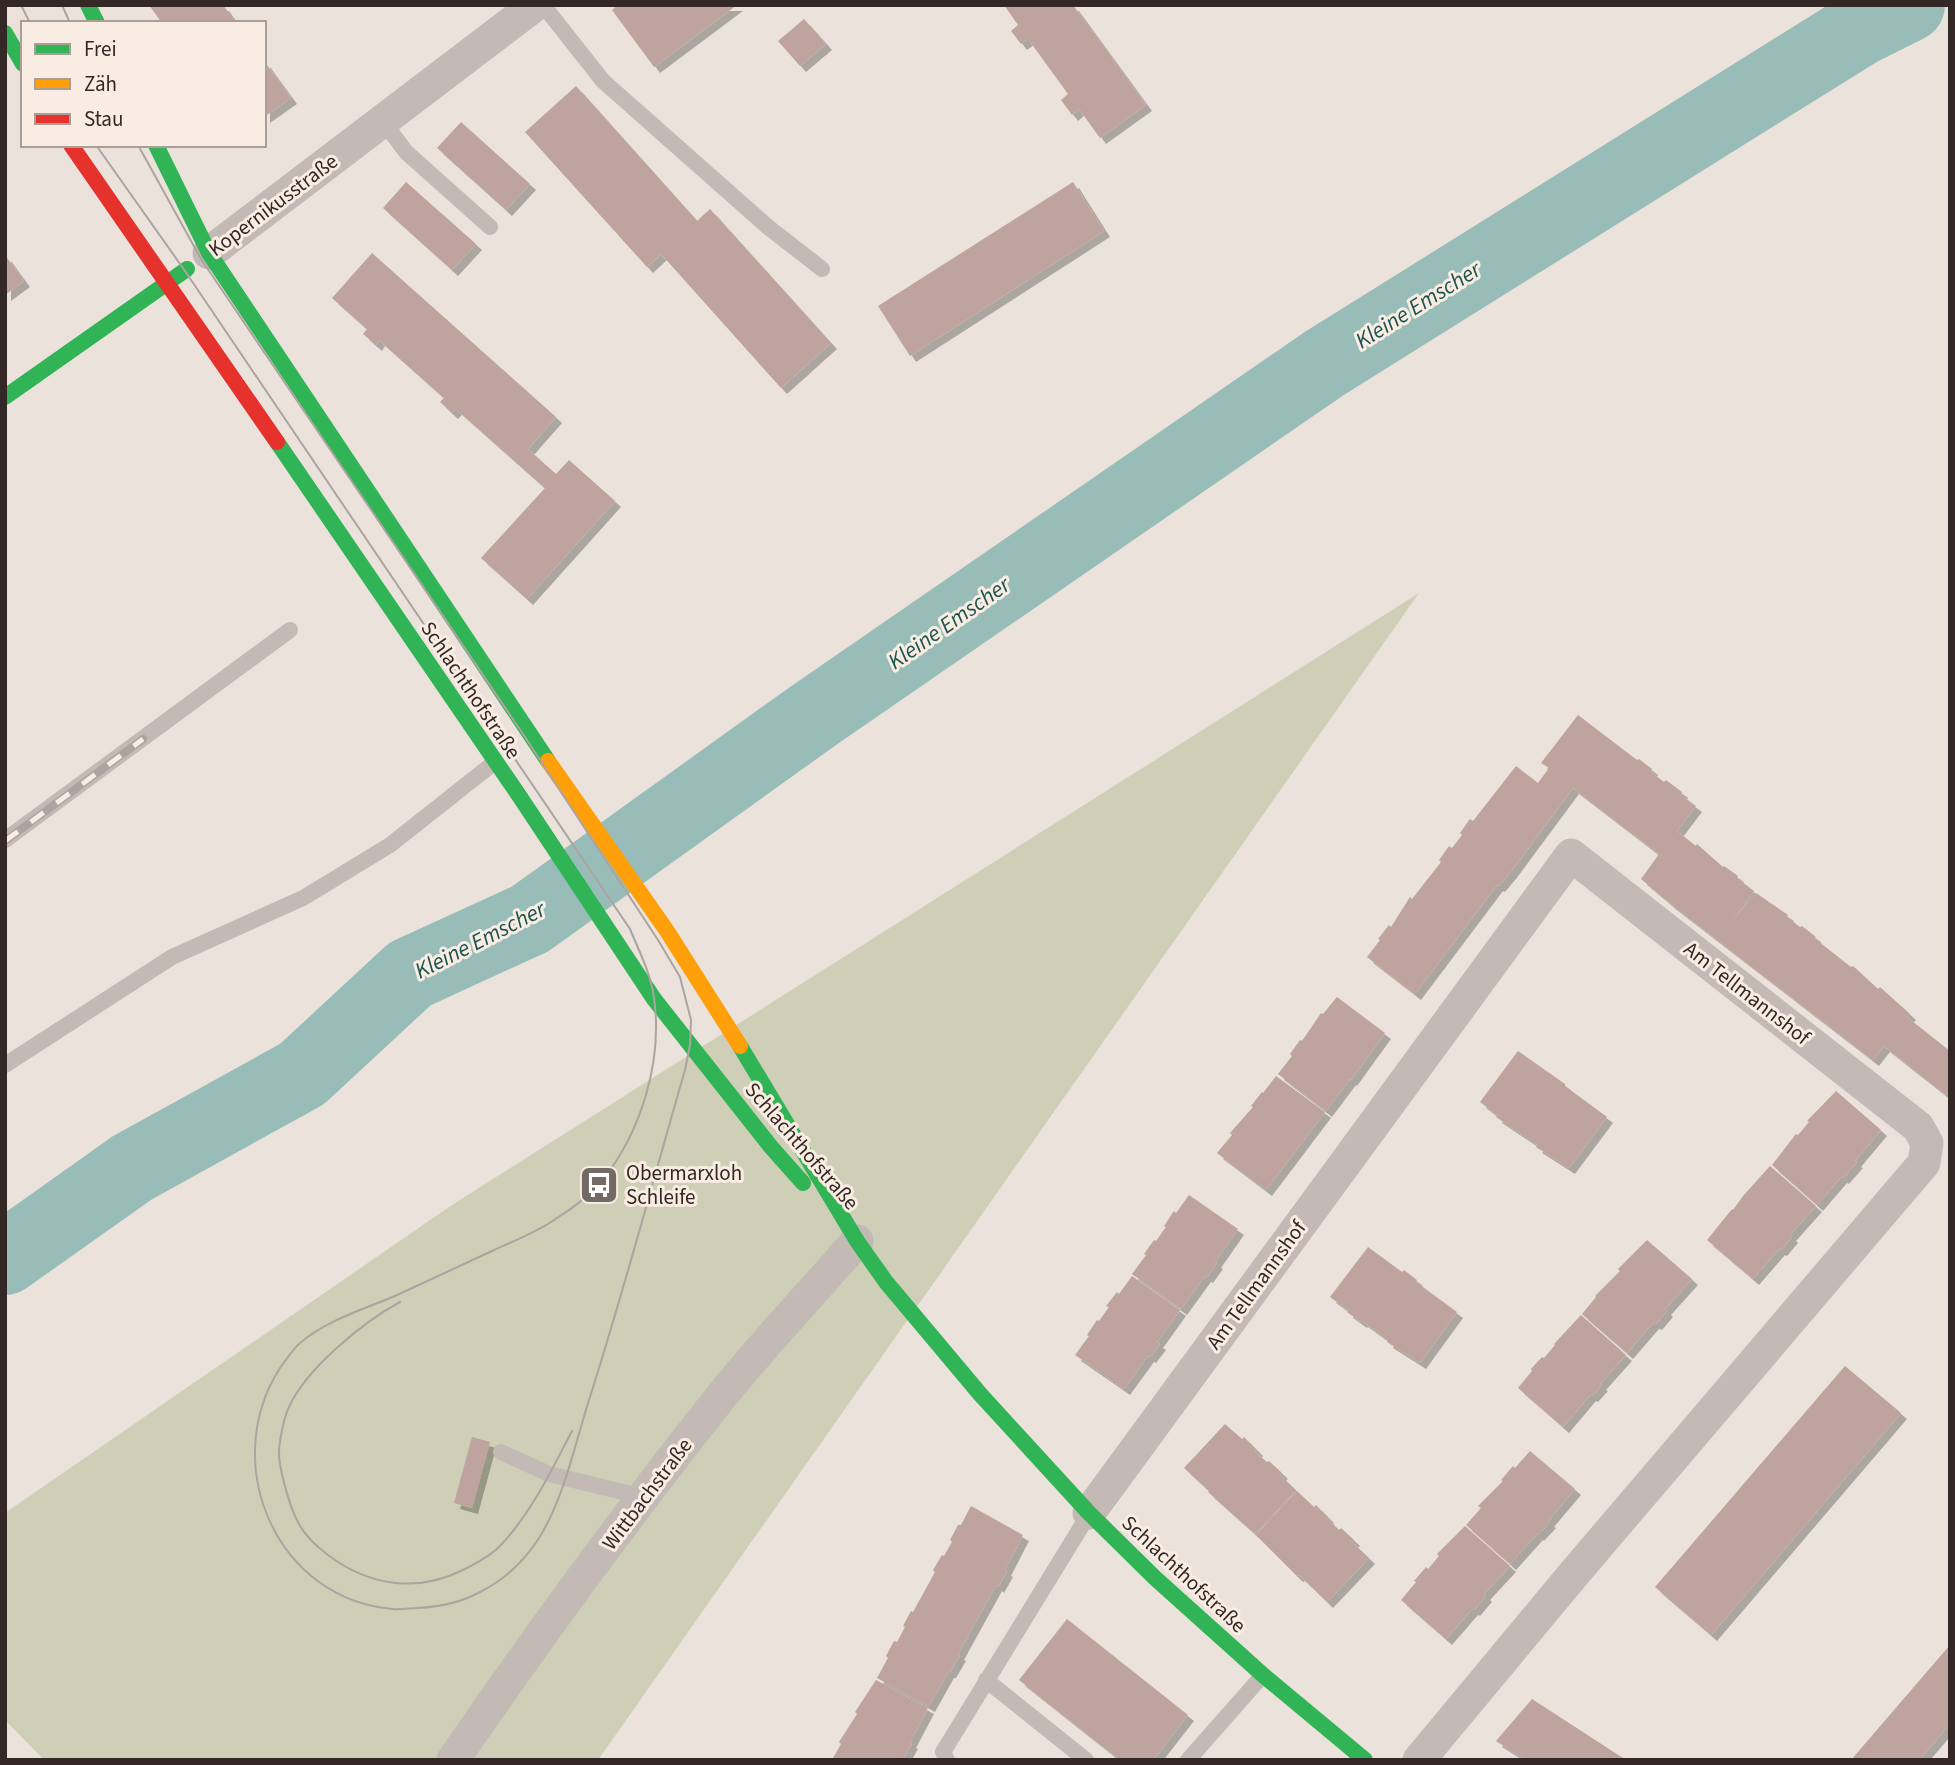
<svg xmlns="http://www.w3.org/2000/svg" width="1955" height="1765" font-family="'Source Sans 3',sans-serif">
  <style>
    .green { fill: #cecfb6 }
    .lines { fill: none; stroke-linecap: round; stroke-linejoin: round }
    .river { stroke: #98bdb8; stroke-width: 74 }
    .building { fill: #bea39e; filter: url(#shadow) }
    .lane { stroke: #c3bab6; stroke-width: 16 }
    .street { stroke: #c3bab6; stroke-width: 33 }
    .fast { stroke: #30b455; stroke-width: 16 }
    .slow { stroke: #ff9f0a; stroke-width: 16 }
    .jam { stroke: #e5322d; stroke-width: 16 }
    .tram { stroke: #aba4a0; stroke-width: 2 }
    .rail-casing { stroke: #aba4a0; stroke-width: 8 }
    .rail { stroke: #f9ece2; stroke-width: 5; stroke-dasharray: 16; stroke-linecap: butt }
    .labels { text-anchor: middle; dominant-baseline: central; stroke-width: 6; stroke-linejoin: round; paint-order: stroke }
    .street-label { font-size: 21px; fill: #332825; stroke: #f9ece2 }
    .poi-label { font-size: 21px; fill: #332825; stroke: #f9ece2; text-anchor: start }
    .water-label { font-size: 23px; font-style: italic; fill: #1b5451; stroke: #f9ece2 }
  </style>
  <defs>
    <filter id="shadow"><feDropShadow dx="6" dy="6" stdDeviation="0" flood-color="#0004"/></filter>
  </defs>
  <rect width="100%" height="100%" fill="#ebe2dc"/>
  <!-- green -->
  <path class="green" d="M1419 593 598 1760H44L5 1720V1513L452 1205Z"/>
  <g class="lines">
    <!-- river -->
    <path class="river" d="M5 1258 132 1168 302 1074 410 974 530 919 813 716 1325 363 1858 30 1908 5"/>
  </g>
  <!-- building -->
  <path class="building" d="M149 5H223L236 23H162Z
    M618 5H737L654 67 612 10Z
    M1004 5H1073L1146 105 1100 138 1079 109 1072 115 1061 100 1068 94 1028 39 1021 44 1011 31 1018 25Z
    M804 19 826 44 800 66 778 41Z
    M264 61 291 98 264 117Z
    M576 86 697 221 710 209 831 343 781 388 661 254 647 267 525 132Z
    M461 122 530 184 506 210 437 148Z
    M406 182 476 244 452 270 383 208Z
    M1073 182 1104 231 910 356 878 306Z
    M372 253 556 417 528 449 556 474 569 460 615 501 527 599 481 558 545 488 456 409 452 413 440 402 444 398 379 340 376 345 363 334 367 329 332 298Z
    M5 255 24 281 5 295Z
    M1578 715 1637 760 1639 759 1652 769 1651 772 1664 782 1666 780 1682 792 1681 795 1696 806 1677 831 1696 846 1697 844 1723 867 1724 866 1738 876 1737 878 1754 891 1732 921 1756 893 1788 915 1787 917 1800 927 1802 926 1816 937 1814 938 1851 967 1853 966 1878 989 1880 987 1910 1014 1907 1017 1950 1051V1090L1946 1095 1884 1046 1873 1060 1672 905 1641 879 1659 854 1573 788 1510 873 1499 886 1497 885 1415 994 1367 957 1380 940 1378 939 1389 925 1391 927 1410 897 1412 899 1441 862 1439 860 1449 846 1452 848 1462 835 1460 833 1470 819 1473 821 1516 766 1538 783 1549 768 1541 763Z
    M1337 997 1385 1033 1351 1080 1350 1079 1326 1111 1278 1074 1292 1056 1290 1054 1300 1040 1302 1041 1321 1013 1323 1014Z
    M1518 1051 1565 1084V1086L1607 1117 1569 1168 1536 1147 1538 1145 1496 1117 1497 1115 1480 1102Z
    M1276 1076 1325 1112 1266 1190 1217 1153 1232 1135 1230 1133 1253 1107 1251 1106 1262 1092 1263 1093Z
    M1836 1091 1881 1130 1855 1161 1857 1162 1843 1178 1841 1177 1817 1205 1772 1165 1796 1134 1798 1135 1809 1122 1807 1121Z
    M1770 1166 1816 1206 1790 1235 1792 1237 1781 1250 1779 1249 1753 1279 1707 1240 1732 1209 1733 1210 1743 1196Z
    M1189 1195 1238 1229 1215 1262 1217 1263 1207 1277 1205 1276 1181 1309 1132 1274 1146 1255 1144 1254 1154 1240 1156 1241 1166 1227 1164 1226 1174 1211 1176 1213Z
    M1647 1240 1692 1279 1665 1309 1667 1311 1656 1324 1653 1323 1627 1353 1582 1314 1596 1297 1595 1296 1620 1271 1618 1269Z
    M1368 1247 1402 1272 1404 1270 1417 1280 1416 1282 1457 1312 1420 1363 1387 1342 1388 1340 1362 1321 1361 1322 1347 1312 1348 1310 1330 1297Z
    M1132 1276 1180 1310 1157 1342 1160 1344 1150 1357 1148 1356 1124 1389 1075 1355 1089 1336 1087 1335 1097 1320 1099 1321 1109 1307 1106 1306 1117 1292 1119 1294Z
    M1581 1315 1626 1355 1600 1384 1602 1385 1592 1396 1590 1395 1563 1427 1518 1388 1532 1371 1531 1369 1542 1357 1544 1358 1555 1345 1554 1344Z
    M1845 1366 1901 1413 1711 1635 1655 1587Z
    M1225 1424 1242 1439 1244 1437 1257 1450 1255 1452 1267 1462 1269 1461 1282 1473 1280 1475 1296 1490 1255 1534 1208 1492 1209 1491 1184 1468Z
    M472 1437 490 1442 472 1508 454 1503Z
    M1530 1451 1575 1489 1548 1521 1550 1522 1538 1535 1537 1534 1510 1564 1466 1525 1481 1508 1478 1506 1503 1481 1501 1480 1513 1466 1515 1468Z
    M1297 1491 1314 1507 1316 1505 1328 1517 1327 1518 1339 1530 1341 1528 1354 1540 1352 1542 1369 1558 1327 1602 1299 1575 1297 1576 1256 1535Z
    M971 1506 1023 1535 1005 1570 1007 1571 998 1587 996 1585 958 1654 960 1655 950 1672H948L929 1706 877 1678 888 1658 886 1656 894 1641 897 1642 905 1627 903 1626 911 1611 913 1612 935 1572 933 1570 942 1555 944 1556 952 1542 950 1540 958 1525H961Z
    M1465 1526 1510 1566 1484 1594 1486 1596 1474 1610 1472 1609 1446 1639 1401 1600 1416 1582 1414 1581 1426 1567 1428 1569 1439 1556 1437 1554Z
    M1067 1619 1188 1715 1153 1760H1120L1019 1680Z
    M1950 1645V1724L1919 1760H1851Z
    M876 1680 928 1708 910 1742 912 1743 903 1759 832 1760 841 1744 839 1742 857 1714 855 1712Z
    M1532 1699 1626 1760H1526L1496 1741Z"/>
  <g class="lines">
    <!-- lane -->
    <path class="lane" d="M543 5 603 81 768 227 822 269
      M383 121 406 152 490 227
      M5 840 290 630
      M5 1065 172 957 303 898 390 845 495 762
      M501 1452 549 1474 643 1497
      M986 1680 1086 1760
      M947 1760 943 1752 1089 1514
      M1188 1760 1263 1675"/>
    <!-- street -->
    <path class="street" d="M209 253 535 5
      M1089 1513 1571 855 1918 1127 1927 1143 1924 1163 1572 1576 1419 1760
      M453 1760C539 1635 629 1512 724 1393 766 1341 813 1292 857 1241"/>
    <!-- fast -->
    <path class="fast" d="M88 5 97 23
      M5 33 23 64
      M156 145 209 253 548 761
      M5 397 187 269
      M277 442 520 797 654 999 771 1147 803 1183
      M740 1046 857 1241 886 1282 980 1394 1089 1513 1155 1578 1263 1675 1365 1760"/>
    <!-- slow -->
    <path class="slow" d="M548 761 667 931 740 1046"/>
    <!-- jam -->
    <path class="jam" d="M71 145 277 442"/>
    <!-- tram -->
    <path class="tram" d="M21 5 30 23
      M62 5 70 23
      M96 145 185 271 630 929C639 951 651 974 654 998 663 1061 641 1133 601 1182 589 1196 573 1208 557 1218 538 1232 513 1241 492 1251 460 1266 428 1281 395 1296 364 1309 327 1320 300 1343 293 1349 286 1360 280 1368 218 1464 277 1600 393 1609 401 1610 410 1608 417 1608 440 1607 460 1603 480 1592 504 1580 525 1560 539 1538 564 1498 575 1444 589 1400 624 1291 653 1180 685 1070L690 1045 691 1020 680 977 658 940 525 737 201 259 138 145
      M400 1302C363 1322 306 1369 289 1407 284 1417 279 1442 279 1453 279 1465 283 1479 286 1490 289 1500 292 1511 297 1520 303 1534 316 1546 328 1555 369 1586 417 1593 463 1570 475 1564 489 1557 499 1547 531 1514 551 1471 572 1431"/>
    <!-- rail casing -->
    <g class="rail-casing">
      <path id="rail" d="M5 841 143 739"/>
    </g>
    <!-- rail -->
    <use href="#rail" class="rail"/>
  </g>
  <!-- icons -->
  <defs>
    <g id="bus-square" transform="scale(2.0125)"><rect x="-9" y="-9" width="18" height="18" rx="4" fill="#736965" stroke="#f9ece2"/><path d="M-5-6H5V4H4V6H2V4H-2V6H-4V4H-5ZM-3.5-4V0h7V-4ZM-3.5 1.2v1.5H-2V1.2ZM2 1.2v1.5H3.5V1.2Z" fill="#fff"/></g>
  </defs>
  <g fill-rule="evenodd">
    <use href="#bus-square" x="599" y="1185"/>
  </g>
  <g class="labels">
    <!-- street labels -->
    <g class="street-label">
      <text transform="translate(273 205) rotate(-37)">Kopernikusstraße</text>
      <text transform="translate(471 690) rotate(56)">Schlachthofstraße</text>
      <text transform="translate(1747 993) rotate(38)">Am Tellmannshof</text>
      <text transform="translate(802 1146) rotate(49)">Schlachthofstraße</text>
      <text transform="translate(1256 1285) rotate(-54)">Am Tellmannshof</text>
      <text transform="translate(647 1494) rotate(-53)">Wittbachstraße</text>
      <text transform="translate(1184 1574) rotate(43)">Schlachthofstraße</text>
    </g>
    <!-- poi labels -->
    <g class="poi-label">
      <text x="626" y="1173">Obermarxloh<tspan x="626" dy="24">Schleife</tspan></text>
    </g>
    <!-- water labels -->
    <g class="water-label">
      <text transform="translate(1418 305) rotate(-32)">Kleine Emscher</text>
      <text transform="translate(949 623) rotate(-35)">Kleine Emscher</text>
      <text transform="translate(480 940) rotate(-27)">Kleine Emscher</text>
    </g>
  </g>
  <!-- border -->
  <rect width="1955" height="1765" fill="none" stroke="#332825" stroke-width="14"/>
  <!-- legend -->
  <rect x="21" y="21" width="245" height="126" fill="#f9ece2" stroke="#aa9e96" stroke-width="2"/>
  <rect x="35" y="44" width="35" height="10" fill="#30b455" stroke="#aa9e96" stroke-width="2"/>
  <text x="84" y="56" font-size="21" fill="#332825">Frei</text>
  <rect x="35" y="79" width="35" height="10" fill="#ff9f0a" stroke="#aa9e96" stroke-width="2"/>
  <text x="84" y="91" font-size="21" fill="#332825">Zäh</text>
  <rect x="35" y="114" width="35" height="10" fill="#e5322d" stroke="#aa9e96" stroke-width="2"/>
  <text x="84" y="126" font-size="21" fill="#332825">Stau</text>
</svg>
